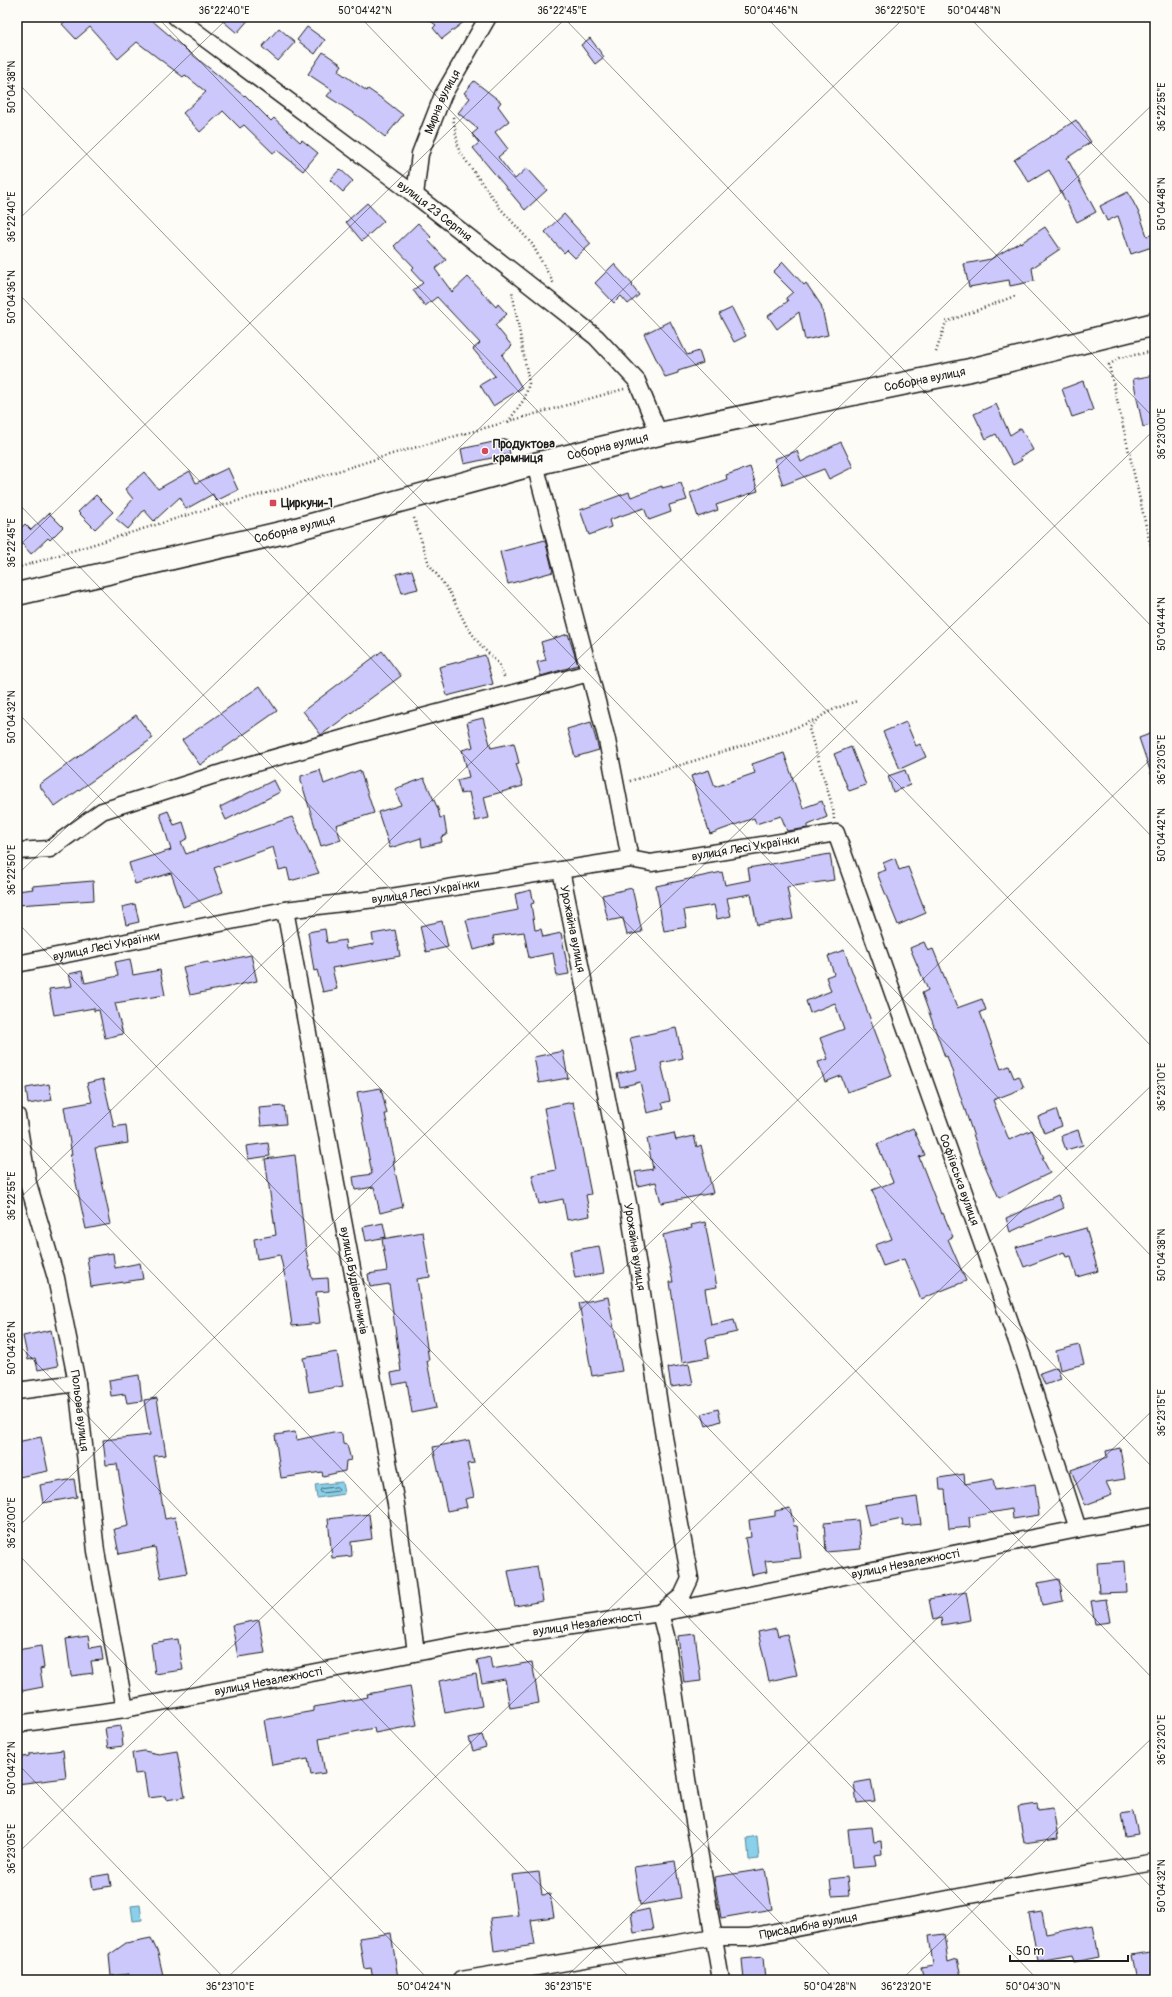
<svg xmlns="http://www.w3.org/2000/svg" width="1172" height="1997" font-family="Pangolin,sans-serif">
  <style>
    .water { fill: #89d0ea; stroke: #5d8898 }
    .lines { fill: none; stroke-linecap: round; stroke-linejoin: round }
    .shore { stroke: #48646e; stroke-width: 1 }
    .building { fill: #ccc8fb; stroke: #1c1c1c }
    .street-casing { stroke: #1c1c1c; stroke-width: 19 }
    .secondary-casing { stroke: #1c1c1c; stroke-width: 25 }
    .path { stroke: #1c1c1c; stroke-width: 2.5; stroke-dasharray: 1 3; stroke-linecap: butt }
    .street { stroke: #fdfcf7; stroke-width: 16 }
    .secondary { stroke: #fdfcf7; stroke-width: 22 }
    .ticks { fill: none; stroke: #1c1c1c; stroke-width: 1; stroke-opacity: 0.45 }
    .poi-dot { fill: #d1495b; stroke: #fdfcf7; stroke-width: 1.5 }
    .labels { text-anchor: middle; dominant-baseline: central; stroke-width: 3; stroke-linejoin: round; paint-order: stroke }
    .street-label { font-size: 12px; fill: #1c1c1c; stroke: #fdfcf7 }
    .poi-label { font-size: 12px; font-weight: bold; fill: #1c1c1c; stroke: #fdfcf7; text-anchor: start }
    .neatline { fill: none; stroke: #1c1c1c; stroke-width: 1.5 }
    .ticks-label { font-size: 10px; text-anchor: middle; fill: #1c1c1c }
  </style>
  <rect width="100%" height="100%" fill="#fdfcf7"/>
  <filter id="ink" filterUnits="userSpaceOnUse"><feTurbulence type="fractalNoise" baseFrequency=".025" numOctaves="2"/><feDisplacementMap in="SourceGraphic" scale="8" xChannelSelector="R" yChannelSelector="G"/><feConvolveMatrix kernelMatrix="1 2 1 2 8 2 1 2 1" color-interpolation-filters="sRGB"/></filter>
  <g filter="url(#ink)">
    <!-- water -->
    <path class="water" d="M342 1482 344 1494 317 1498 315 1485Z
      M757 1836 759 1859 749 1860 747 1838Z
      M140 1905 142 1920 133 1921 131 1906Z"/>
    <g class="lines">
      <!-- shore -->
      <path class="shore" d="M337 1487 339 1489 338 1491 322 1493 320 1491 321 1489Z"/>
    </g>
    <!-- building -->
    <path class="building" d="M70 17H148L169 35V36L244 96 245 95 271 121 274 118 300 142 302 140 318 153 303 171 277 150 273 153 244 125 240 128 223 111 200 132 183 113 206 92 185 75 183 77 137 42 118 59 90 27 76 39 62 24Z
      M218 17H251L237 33Z
      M425 17H470L442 39 433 28 436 25Z
      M307 27 325 40 315 54 297 40Z
      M279 28 295 42 278 61 262 47Z
      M590 38 604 57 595 64 581 45Z
      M323 52 342 65 338 71 367 91 368 89 384 100 403 115 385 137 364 120 327 96 332 90 308 74Z
      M474 81 501 102 498 106 509 121 495 132 508 149 498 157 515 179 527 168 547 190 525 210 473 148 479 143 472 134 478 129 458 113 470 98 464 93Z
      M1076 120 1091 142 1067 158 1096 212 1077 222 1049 170 1029 182 1014 160Z
      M340 169 353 181 343 192 330 180Z
      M1128 192 1140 215 1147 236 1155 234V246L1131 254 1118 216 1107 221 1100 206Z
      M367 203 384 221 362 241 346 222Z
      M564 214 591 244 575 258 567 250 564 253 545 232Z
      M418 223 431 237 428 240 446 260 435 269 452 292 468 277 496 307 498 304 507 314 495 325 512 346 502 355 522 388 493 406 480 385 495 376 473 349 480 343 437 297 425 306 413 290 423 283 411 270 414 267 394 246Z
      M1045 227 1060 249 1032 268 1034 281 1010 286 1009 280 969 287 964 264 991 259 1020 242 1021 243Z
      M783 262 804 285 806 283 821 305 828 335 805 340 799 312 777 329 768 316 788 301 786 298 793 292 773 272Z
      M614 264 633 285 632 286 639 295 628 304 621 296 614 303 595 283Z
      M732 308 746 336 734 342 719 314Z
      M670 321 687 355 699 351 703 363 678 371V373L665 377 644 334Z
      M1155 375V424L1143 427 1133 379Z
      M1083 381 1093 410 1072 417 1062 389Z
      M996 404 1010 435 1021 428 1033 450 1020 457 1022 460 1013 465 996 434 986 439 974 414Z
      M507 439 510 454 464 464 461 449Z
      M841 442 853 467 829 479 824 469 783 485 774 459 797 451 801 462Z
      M750 467 758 491 716 505 718 510 698 517 690 493 727 479 726 475Z
      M228 468 238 490 216 501 213 494 186 509 180 497 154 521 144 510 128 529 116 519 133 499 125 489 144 472 158 489 190 471 196 483Z
      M681 483 687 500 669 505 671 512 649 520 644 508 609 520 611 527 589 535 580 510 629 492 631 497 662 486V488Z
      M96 495 113 512 95 529 78 512Z
      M49 513 63 527 50 540 48 538 31 554 17 538V532L25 524 31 530Z
      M545 540 553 572 508 584 500 552Z
      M412 570 418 589 402 593 396 574Z
      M568 634 578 665 541 676 537 662 546 660 541 642Z
      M382 651 401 676 321 735 303 711Z
      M485 655 493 684 447 696 439 667Z
      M260 686 277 711 200 765 182 740Z
      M136 715 153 738 55 807 39 785Z
      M483 718 491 748 514 743 519 763 516 764 523 786 484 797 489 818 475 821 469 792 461 794 457 780 469 777 462 750 473 747 467 722Z
      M591 722 599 750 575 757 567 729Z
      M906 722 916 746 920 744 926 757 900 769 883 732Z
      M1155 732V778L1153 779 1139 738Z
      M851 747 866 785 849 791 834 754Z
      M784 753 803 808 822 801 827 817 808 825V828L787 831 781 816 756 824 754 818 710 834 691 776 709 770 715 787 755 773 752 764Z
      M320 770 324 784 360 770 374 813 336 825 341 840 321 846 301 781V776Z
      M905 770 910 785 893 792 888 776Z
      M424 778 438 809 440 818 444 817 447 835 441 837 442 842 422 847 421 838 390 848 378 812 401 805 395 789Z
      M274 780 280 792 226 820 220 807Z
      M168 811 174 825 183 822 188 838 181 842 186 854 292 817 319 873 290 881 287 868 279 870 273 847 214 868 223 892 183 907 171 873 135 884 129 863 171 850 160 814Z
      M830 854 834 880 787 887 793 919 757 925 751 894 727 898 731 916 717 919 714 905 684 910 687 927 664 931 656 886 722 872 725 885 750 880 748 868Z
      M895 858 899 870 908 867 926 913 898 925 877 873 886 870 883 863Z
      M93 881 94 900 17 905V891L33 889 32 886Z
      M632 888 642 932 627 935 623 918 608 921 602 895Z
      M531 890 534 903 531 904 535 930 541 929 543 937 561 933 569 974 557 976 553 953 529 958 524 932 493 936 495 944 474 950 466 920 518 910 515 894Z
      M135 904 139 922 126 925 122 907Z
      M442 921 448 947 426 952 420 926Z
      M325 929 327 943 345 940 346 949 374 944 372 934 395 930 400 956 332 968 337 989 323 992 317 970 314 971 308 932Z
      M924 942 928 951 933 949 957 1008 982 999 986 1010 980 1012 1001 1069 1009 1066 1014 1078 1019 1076 1024 1088 993 1100 1009 1140 1032 1130 1044 1158H1042L1050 1173 999 1198 979 1152 947 1056 945 1057 922 993 928 990 910 948Z
      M844 950 892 1076 847 1092 841 1076 825 1082 818 1062 828 1059 820 1038 844 1029 835 1003 810 1013 806 1001 831 991 826 977 834 974 828 956Z
      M251 955 257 981 190 995 183 967 208 962 209 964Z
      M130 959 133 975 160 970 165 995 115 1003 123 1034 105 1038 99 1010 94 1011V1008L54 1015 49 989 72 986 69 974 82 971 85 983 118 976 115 962Z
      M676 1028 683 1058 661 1063 670 1101 662 1103 664 1109 647 1113 640 1082 620 1087 617 1074 637 1069 630 1038Z
      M563 1051 568 1078 539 1083 534 1057Z
      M103 1079 114 1127 126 1125 128 1143 95 1148 111 1224 86 1229 70 1155H72L64 1107 92 1102 87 1083Z
      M49 1084 52 1100 28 1104 26 1088Z
      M381 1088 387 1114H385L395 1161 393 1162 403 1207 380 1213 374 1187 355 1190 353 1177 372 1174 357 1092Z
      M573 1102 591 1194 586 1195 590 1216 567 1220 563 1199 539 1204 532 1175 556 1170 544 1108Z
      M284 1106 286 1124 261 1126 259 1108Z
      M1056 1110 1062 1126 1044 1133 1038 1117Z
      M913 1128 925 1155 919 1157 941 1214 943 1213 953 1237 948 1239 966 1281 921 1299 904 1259 883 1266 875 1245 892 1239 872 1190 893 1182 877 1144Z
      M1078 1130 1083 1145 1066 1150 1061 1136Z
      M674 1133 676 1140 694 1136 697 1147 701 1145 713 1193 661 1203 656 1182 638 1186 635 1172 653 1169 647 1139Z
      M268 1143 270 1156 248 1159 246 1146Z
      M295 1155 306 1251 312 1279 328 1278 329 1291 316 1292 320 1323 292 1326 286 1281 280 1255 257 1259 254 1239 276 1235 265 1159Z
      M1058 1195 1064 1208 1010 1232 1006 1218Z
      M705 1222 717 1287 705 1289 711 1325 734 1320 737 1332 706 1339 709 1357 682 1362 670 1282H673L663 1235 692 1228 691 1225Z
      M383 1223 386 1237 366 1241 363 1227Z
      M1086 1228 1098 1271 1077 1277 1071 1256 1066 1257 1064 1252 1024 1267 1016 1247Z
      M423 1232 430 1277 417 1279 429 1361H427L436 1408 412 1413 407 1382 393 1385 391 1373 401 1371 389 1284 370 1287 368 1274 387 1271 382 1239Z
      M599 1246 604 1273 575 1278 570 1251Z
      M113 1253 115 1268 140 1263 143 1279 91 1287 87 1257Z
      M608 1297 622 1371 592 1376 579 1303Z
      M51 1330 58 1366 38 1370 35 1358 28 1360 23 1336Z
      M1079 1345 1084 1364 1060 1370 1056 1351Z
      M337 1352 343 1386 309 1392 303 1358Z
      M689 1364 693 1384 671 1387 668 1368Z
      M1057 1367 1061 1379 1045 1385 1040 1373Z
      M139 1375 142 1401 127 1403 125 1394 111 1396 109 1380Z
      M157 1398 166 1455 154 1456 165 1519 175 1517 187 1573 161 1578 155 1547 119 1554 114 1529 128 1526 117 1464 106 1465 103 1440 150 1435 144 1400Z
      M718 1409 721 1421 706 1426 702 1414Z
      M295 1432 297 1440 333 1432 342 1434 343 1444 347 1445 351 1460 346 1461 345 1471 323 1476 322 1472 281 1478 275 1435Z
      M41 1437 48 1471 19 1477 17 1442Z
      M469 1440 474 1463 467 1464 474 1497 465 1499 467 1507 447 1511 433 1447Z
      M1120 1448 1125 1479 1106 1482 1112 1495 1085 1505 1071 1470 1107 1457 1106 1451Z
      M964 1474 965 1484 993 1479 995 1490 1035 1484 1039 1515 1013 1519 1012 1509 969 1517 970 1527 949 1529 945 1490H940L939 1478Z
      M74 1479 77 1497 43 1503 40 1485Z
      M917 1497 921 1524 903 1526 902 1519 869 1526 864 1505Z
      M790 1508 794 1526H797L801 1558 765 1561 767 1572 752 1575 745 1538 751 1537 749 1520 775 1516V1511Z
      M369 1514 372 1539 351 1542 352 1556 332 1558 328 1519Z
      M858 1520 861 1549 826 1552 824 1523Z
      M1125 1561 1127 1592 1099 1593 1097 1563Z
      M537 1566 543 1601 515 1606 508 1571Z
      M1059 1579 1063 1601 1042 1605 1038 1583Z
      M966 1592 971 1620 942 1625 941 1618 933 1620 929 1599Z
      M1106 1599 1110 1622 1095 1624 1091 1601Z
      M259 1620 265 1653 238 1657 232 1625Z
      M776 1628 778 1636 787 1634 797 1675 769 1681 758 1632Z
      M695 1634 701 1681 684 1683 678 1636Z
      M88 1636 90 1648 101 1646 103 1660 91 1661 93 1673 71 1676 66 1639Z
      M178 1639 183 1670 155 1674 151 1643Z
      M41 1646 44 1668 40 1669 43 1687 22 1691 17 1650Z
      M490 1657 492 1669 532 1662 539 1703 510 1708 505 1679 482 1683 477 1660Z
      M476 1674 482 1706 445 1713 439 1681Z
      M410 1686 417 1725 375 1733 374 1728 319 1739 325 1773 311 1775 308 1759 272 1765 264 1720 314 1711V1707L368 1697 367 1694Z
      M121 1726 123 1746 108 1748 105 1728Z
      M482 1735 486 1747 473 1751 469 1738Z
      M63 1750 66 1778 17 1784V1758L29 1756V1754Z
      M144 1751 159 1754 177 1751 185 1797 166 1800 165 1796 148 1798 144 1773 135 1774 132 1753Z
      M871 1780 875 1801 857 1803 854 1783Z
      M1037 1804 1038 1810 1053 1808 1058 1838 1024 1843 1018 1807Z
      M1133 1812 1138 1834 1125 1836 1121 1814Z
      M872 1827 874 1842 881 1841 882 1854 874 1855 876 1866 852 1868 848 1829Z
      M675 1861 681 1898 640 1905 634 1867Z
      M765 1869 772 1909 721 1918 714 1877Z
      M539 1872 542 1895 550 1894 554 1917 531 1920 535 1945 494 1951 490 1918 518 1915 512 1875Z
      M109 1874 111 1886 93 1889 91 1877Z
      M847 1877 849 1895 832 1896 830 1879Z
      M649 1909 653 1930 634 1933 631 1913Z
      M1042 1912 1046 1934 1093 1925 1099 1957 1074 1962 1072 1955 1038 1961 1029 1914Z
      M391 1933 398 1978 373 1980 371 1968 364 1969 359 1938Z
      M944 1934 948 1962 957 1959 962 1980H924L921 1967 933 1965 929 1936Z
      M151 1938 158 1953 164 1980H130L129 1974 111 1976 109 1955 126 1943Z
      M1155 1951V1980H1137L1132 1955Z
      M763 1957 765 1980H744L742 1959Z"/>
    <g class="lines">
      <!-- street casing -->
      <g class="street-casing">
        <g id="street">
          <path id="s1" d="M176 17 415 195 596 337 637 381 659 434"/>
          <path id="s2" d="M415 195 420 154 443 95 488 17"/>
          <path d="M535 464 607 740 630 859"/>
          <path d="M17 851 50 849 102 811 224 772 366 732 589 673"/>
          <path id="s3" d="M561 870 629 1208 664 1437 690 1579 682 1596 663 1611"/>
          <path id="s4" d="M285 910 396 1504 416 1652"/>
          <path id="s5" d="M17 964 285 910 391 897 630 859 651 863 836 833 1024 1361 1078 1529"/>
          <path id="s6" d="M17 1116 28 1183 56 1278 77 1383 96 1551 125 1709"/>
          <path d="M17 1391 77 1383"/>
          <path d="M660 1613 666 1636 688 1786 721 1980"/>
          <path id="s7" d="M17 1724 125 1709 497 1637 660 1613 1078 1529 1155 1515"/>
          <path id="s8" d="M461 1980 714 1937H749L1028 1884 1155 1862"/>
        </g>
      </g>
      <!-- secondary casing -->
      <g class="secondary-casing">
        <g id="secondary">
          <path id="s9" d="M17 594 285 532 535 464 659 434 970 370 1155 324"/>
        </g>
      </g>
      <!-- path -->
      <path class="path" d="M453 117 459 151 500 208 532 244 554 284
        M1155 351 1119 358 1109 365 1149 539 1155 557
        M936 352 946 322 1015 296
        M508 422 525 398 529 383 512 291
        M414 518 429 564 449 591 467 627 482 647 499 664 505 679
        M17 568 194 513 281 489 392 454 624 389
        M630 781 741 746 803 725 814 720
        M834 819 833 808 809 729C819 713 839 707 857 701"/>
      <!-- street -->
      <use href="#street" class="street"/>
      <!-- secondary -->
      <use href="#secondary" class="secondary"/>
    </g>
  </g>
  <!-- ticks -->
  <path class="ticks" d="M157 17 1155 1050M360 17 1155 840M563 17 1155 630M766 17 1155 419M969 17 1155 209M17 82 1155 1260M17 221 229 17M17 292 1155 1470M17 502 1155 1681M17 548 567 17M17 712 1155 1891M17 875 905 17M17 922 1038 1980M17 1133 835 1980M17 1201 1155 102M17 1343 632 1980M17 1528 1155 429M17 1553 429 1980M17 1763 226 1980M17 1854 1155 755M17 1973 23 1980M225 1980 1155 1082M563 1980 1155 1408M901 1980 1155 1735"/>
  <!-- markers -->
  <g class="poi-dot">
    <circle cx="485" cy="451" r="4"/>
    <rect x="269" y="499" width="8" height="8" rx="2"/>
  </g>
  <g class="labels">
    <!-- street labels -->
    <g class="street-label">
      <text stroke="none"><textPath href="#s2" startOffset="98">Мирна вулиця</textPath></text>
      <text stroke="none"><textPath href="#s1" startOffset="323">вулиця 23 Серпня</textPath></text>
      <text stroke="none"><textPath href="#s9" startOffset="933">Соборна вулиця</textPath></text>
      <text stroke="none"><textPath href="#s9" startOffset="609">Соборна вулиця</textPath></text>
      <text stroke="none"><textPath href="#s9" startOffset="285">Соборна вулиця</textPath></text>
      <text stroke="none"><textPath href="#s5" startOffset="739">вулиця Лесі Українки</textPath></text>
      <text stroke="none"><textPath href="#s5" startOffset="415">вулиця Лесі Українки</textPath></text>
      <text stroke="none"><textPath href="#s3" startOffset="60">Урожайна вулиця</textPath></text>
      <text stroke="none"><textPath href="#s5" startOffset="91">вулиця Лесі Українки</textPath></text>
      <text stroke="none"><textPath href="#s5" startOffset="1199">Софіївська вулиця</textPath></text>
      <text stroke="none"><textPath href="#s3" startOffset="384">Урожайна вулиця</textPath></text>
      <text stroke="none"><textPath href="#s4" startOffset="377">вулиця Будівельників</textPath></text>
      <text stroke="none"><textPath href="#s6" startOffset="302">Польова вулиця</textPath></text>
      <text stroke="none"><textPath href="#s7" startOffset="903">вулиця Незалежності</textPath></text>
      <text stroke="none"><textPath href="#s7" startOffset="579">вулиця Незалежності</textPath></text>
      <text stroke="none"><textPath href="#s7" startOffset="255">вулиця Незалежності</textPath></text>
      <text stroke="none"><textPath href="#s8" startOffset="352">Присадибна вулиця</textPath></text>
    </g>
    <!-- poi labels -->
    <g class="poi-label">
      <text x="493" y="444">Продуктова<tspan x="493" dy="14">крамниця</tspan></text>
      <text x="281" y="503">Циркуни-1</text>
    </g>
  </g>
  <!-- margin -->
  <rect width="1172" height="1997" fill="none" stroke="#fdfcf7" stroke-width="44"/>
  <!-- scale -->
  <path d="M1010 1955v6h118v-6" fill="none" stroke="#1c1c1c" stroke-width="2"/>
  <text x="1016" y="1955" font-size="12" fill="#1c1c1c" stroke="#fdfcf7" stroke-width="3" paint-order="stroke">50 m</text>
  <rect x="22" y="22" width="1128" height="1953" class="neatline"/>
  <g class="ticks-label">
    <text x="224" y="14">36°22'40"E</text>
    <text x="365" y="14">50°04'42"N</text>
    <text x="562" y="14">36°22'45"E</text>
    <text x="771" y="14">50°04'46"N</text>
    <text x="900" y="14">36°22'50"E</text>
    <text x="974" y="14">50°04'48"N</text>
    <text transform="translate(11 87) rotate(-90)" y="4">50°04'38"N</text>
    <text transform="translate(1161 107) rotate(-90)" y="4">36°22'55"E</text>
    <text transform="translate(1161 204) rotate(-90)" y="4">50°04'48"N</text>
    <text transform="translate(11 217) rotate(-90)" y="4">36°22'40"E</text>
    <text transform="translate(11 297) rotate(-90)" y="4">50°04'36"N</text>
    <text transform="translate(1161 434) rotate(-90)" y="4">36°23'00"E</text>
    <text transform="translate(11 543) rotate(-90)" y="4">36°22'45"E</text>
    <text transform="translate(1161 624) rotate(-90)" y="4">50°04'44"N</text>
    <text transform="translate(11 717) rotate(-90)" y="4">50°04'32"N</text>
    <text transform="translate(1161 760) rotate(-90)" y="4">36°23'05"E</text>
    <text transform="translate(1161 835) rotate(-90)" y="4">50°04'42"N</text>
    <text transform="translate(11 870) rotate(-90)" y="4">36°22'50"E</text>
    <text transform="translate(1161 1087) rotate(-90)" y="4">36°23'10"E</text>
    <text transform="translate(11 1196) rotate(-90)" y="4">36°22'55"E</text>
    <text transform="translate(1161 1255) rotate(-90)" y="4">50°04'38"N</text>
    <text transform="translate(11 1348) rotate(-90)" y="4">50°04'26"N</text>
    <text transform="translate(1161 1413) rotate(-90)" y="4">36°23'15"E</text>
    <text transform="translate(11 1523) rotate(-90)" y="4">36°23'00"E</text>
    <text transform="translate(1161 1740) rotate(-90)" y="4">36°23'20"E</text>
    <text transform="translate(11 1768) rotate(-90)" y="4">50°04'22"N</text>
    <text transform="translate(11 1849) rotate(-90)" y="4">36°23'05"E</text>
    <text transform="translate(1161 1886) rotate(-90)" y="4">50°04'32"N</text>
    <text x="230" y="1990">36°23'10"E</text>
    <text x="424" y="1990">50°04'24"N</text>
    <text x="568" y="1990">36°23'15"E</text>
    <text x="830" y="1990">50°04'28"N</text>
    <text x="906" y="1990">36°23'20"E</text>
    <text x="1033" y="1990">50°04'30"N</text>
  </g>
</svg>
